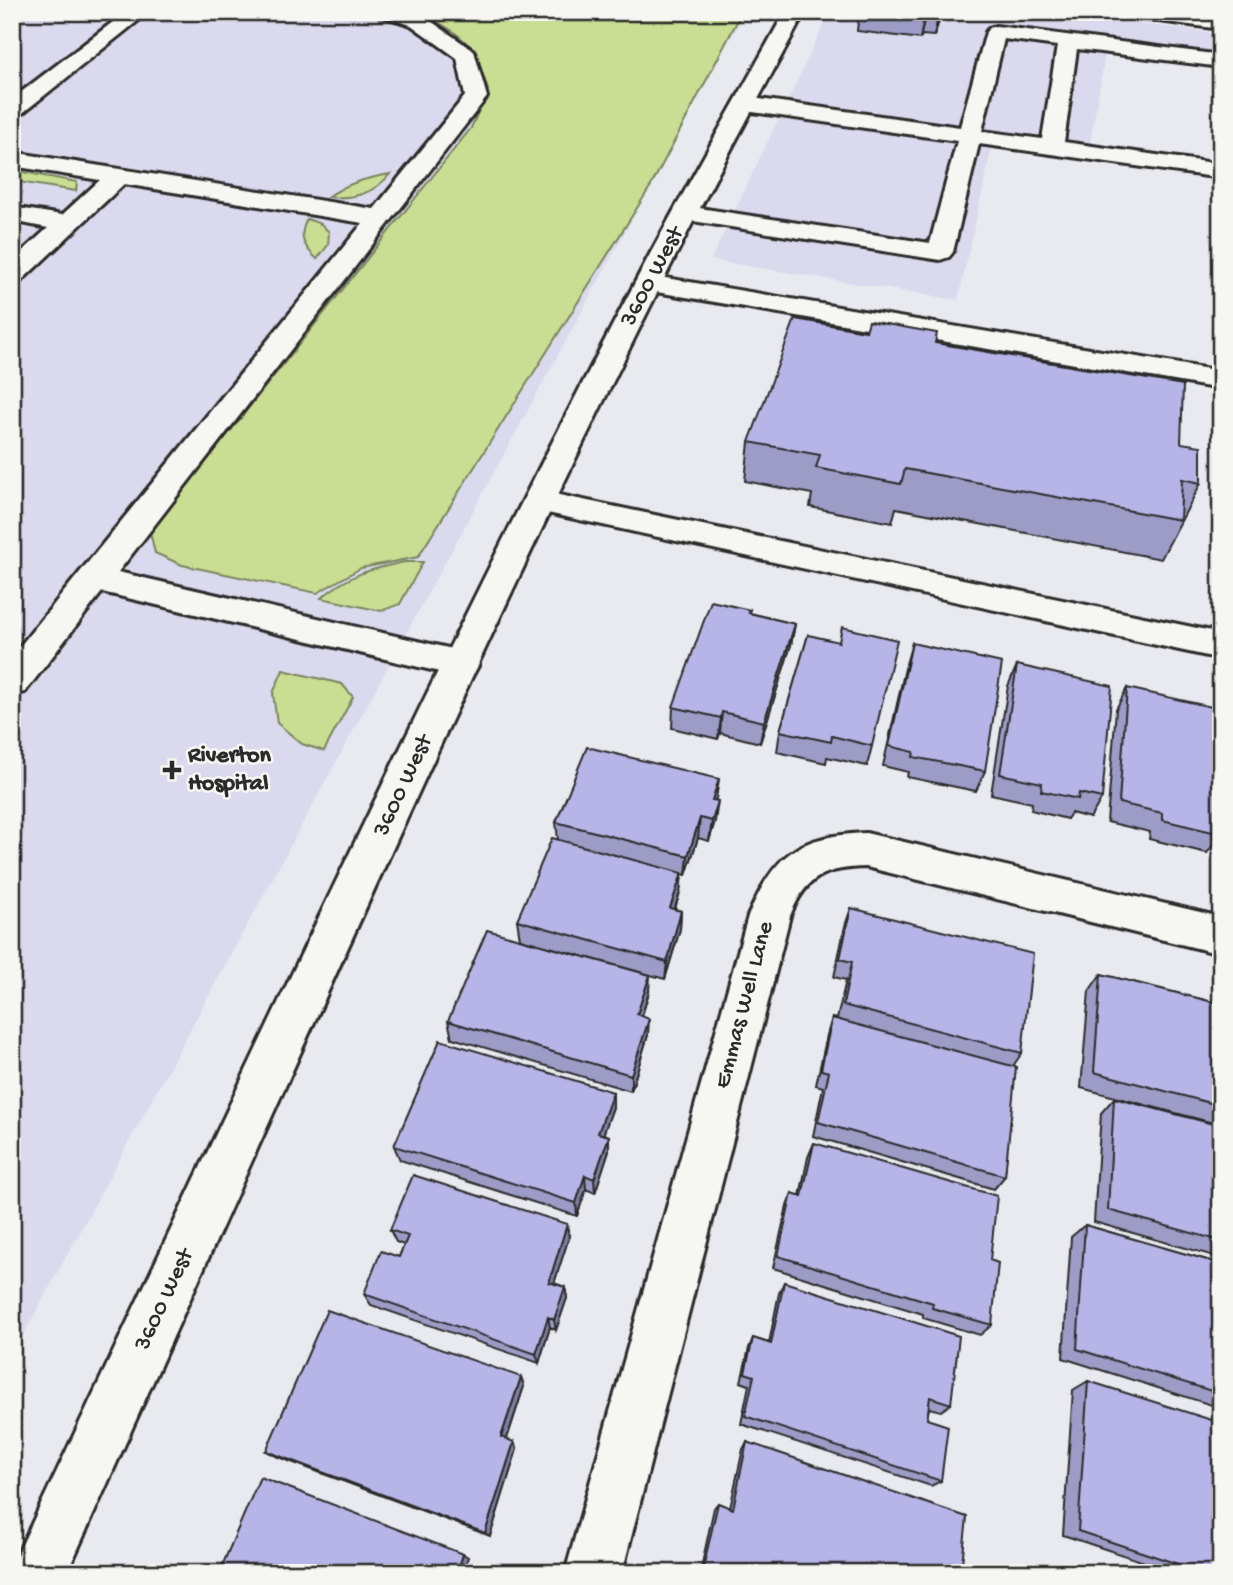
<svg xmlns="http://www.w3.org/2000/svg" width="1233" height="1585" font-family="'Gochi Hand',sans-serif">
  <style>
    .built { fill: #dad9ed }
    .green { fill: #c9de93; stroke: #7a845f; stroke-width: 2 }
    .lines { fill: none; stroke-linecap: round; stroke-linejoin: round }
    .minor-casing { stroke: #2b2b2b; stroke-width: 6 }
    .major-casing { stroke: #2b2b2b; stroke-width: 6 }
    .minor { fill: #f6f6f2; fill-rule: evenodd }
    .major { fill: #f6f6f2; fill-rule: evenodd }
    .wall { fill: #9d9cc7; stroke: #2b2b2b; stroke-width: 2 }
    .shaded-wall { fill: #807fa2; stroke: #2b2b2b; stroke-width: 2 }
    .building { fill: #b7b5e7; stroke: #2b2b2b; stroke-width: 2 }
    .poi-dot { fill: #2b2b2b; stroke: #f6f6f2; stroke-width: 2.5 }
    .labels { text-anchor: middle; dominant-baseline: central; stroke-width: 5; stroke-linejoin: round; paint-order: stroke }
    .street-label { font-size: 24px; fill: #2b2b2b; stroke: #f6f6f2 }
    .poi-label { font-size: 24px; font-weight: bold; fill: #2b2b2b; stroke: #f6f6f2; text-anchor: start }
  </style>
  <rect width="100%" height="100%" fill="#e9e9f0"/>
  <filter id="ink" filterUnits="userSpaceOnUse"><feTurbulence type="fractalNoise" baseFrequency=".0143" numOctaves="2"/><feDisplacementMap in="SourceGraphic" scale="14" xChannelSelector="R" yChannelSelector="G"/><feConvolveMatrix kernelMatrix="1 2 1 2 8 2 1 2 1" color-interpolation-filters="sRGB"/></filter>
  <g filter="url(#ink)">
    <!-- built -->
    <path class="built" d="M12 12H745L12 1356Z
      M830 12H1044L1221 34V70L1105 55 1087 160 992 147 958 300 711 260Z"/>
    <!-- green -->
    <path class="green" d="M420 12H742L652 184 418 557 361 568 317 593 182 565 155 553 150 532 471 128 488 90C472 40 465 37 420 12Z
      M12 170 77 182 76 191 12 181Z
      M390 174C374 194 354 199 328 197 347 183 367 178 390 174Z
      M307 219 321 224 329 232 328 245 317 259C303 246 298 236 307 219Z
      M405 562H423L400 604 381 611 321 598C350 574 370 569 405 562Z
      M283 670 342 684 353 697 324 751 302 744 277 723 273 693Z"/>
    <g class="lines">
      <!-- minor casing -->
      <g class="minor-casing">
        <path id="minor" d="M126 12H149L20 115 12 117V99Z
          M379 12H411L425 17 474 51 487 97 118 572 461 651 474 655 479 664 474 673 461 677 102 592 25 692 12 695V656L363 223 124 184 21 281 12 283V261L48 228 12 221V207L62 215 100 180 12 166V152L374 209 465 96 457 58 411 25 382 16Z
          M996 26 1221 55V67L1077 49 1064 142 1221 164V178L979 144 953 252 949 257 940 260 686 220 677 218 674 213 677 208 686 206 930 243 957 141 745 111 737 109 734 104 737 99 745 97 960 127 986 32 989 28ZM1004 39 1057 46 1042 139 982 131Z
          M648 275 1221 371V389L639 289 635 283 639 277Z
          M540 491 1221 633V659L529 509 524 502 529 495Z
          M866 833 1221 917V954L866 867C825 868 806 876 790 916L622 1573H565L748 916C775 854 797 836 866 833Z"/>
      </g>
      <!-- major casing -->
      <g class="major-casing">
        <path id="major" d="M785 12H805C761 94 716 175 675 257 457 689 266 1133 67 1573H12L18 1553C225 1118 425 679 650 254 694 173 740 93 785 12Z
          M1125 12H1184L1221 17V29L1135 18Z"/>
      </g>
      <!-- minor -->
      <use href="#minor" class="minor"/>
      <!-- major -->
      <use href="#major" class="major"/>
    </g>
    <!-- wall -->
    <path class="wall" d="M859 12H942L934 36 922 35 920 39 857 31Z
      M935 343 1181 443 1201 483 1161 559 896 508 892 523 810 507 812 494 745 481 749 442Z
      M750 610V613L795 624 791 645 760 743 720 733 718 739 672 728 673 707Z
      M808 635 872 746 867 766 827 757 826 763 777 752 780 731Z
      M912 643 985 771 976 791 907 777 908 772 883 766 906 664Z
      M1017 665 1102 798 1090 818 1071 813 1067 819 1031 810 1032 803 991 794 1008 686Z
      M1127 688 1221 834 1207 853 1149 839 1150 832 1107 822 1116 709Z
      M716 801 715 821 709 841 698 838 686 875 682 874 680 892 675 909 681 911 680 929 665 979 520 939 517 920 558 840 556 822Z
      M851 908 1022 1053 1013 1066 1005 1176 994 1189 813 1136 823 1087 816 1085 827 1035 832 1018 837 1019 846 980 834 977 845 926Z
      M1101 974 1221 1004V1125L1081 1088 1089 991Z
      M649 992 642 1016 648 1035 631 1091 452 1038 448 1021Z
      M613 1092V1107L603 1134 609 1136V1150L595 1193 586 1189 577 1216 400 1160 394 1146Z
      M1114 1098 1221 1126V1258L1094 1222 1101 1113Z
      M814 1143 990 1260 992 1325 980 1335 923 1318V1314L773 1268 787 1206 792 1193 800 1196 808 1157Z
      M567 1224 569 1237 554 1283 565 1287 567 1298 556 1330 550 1327 539 1363 371 1305 364 1294 399 1257 404 1245 396 1242 390 1230Z
      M1085 1225 1221 1264V1408L1063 1358 1071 1237Z
      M784 1282 951 1404 941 1411 929 1408 927 1419 941 1481 931 1486 741 1424 749 1385 741 1382 749 1348 753 1338 769 1343 779 1293Z
      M521 1377 524 1386 507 1439 517 1449 490 1536 278 1457 266 1451Z
      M1088 1381 1221 1573H1177L1063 1535 1073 1390Z
      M747 1442 961 1573H700L714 1508 718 1503 730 1508 743 1449Z"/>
    <!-- shaded-wall -->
    <path class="shaded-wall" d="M925 12H926L920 39Z
      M939 12H942L934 36Z
      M795 624 791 645 760 743 764 722Z
      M722 712 720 733 718 739 721 718Z
      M719 779 716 799 710 820 712 800Z
      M718 801 715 821 709 841 712 821Z
      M700 818 698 838 686 875 688 856Z
      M682 873 680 892 669 926 670 908Z
      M681 911 680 929 665 979 667 962Z
      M650 975 649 992 637 1031V1014Z
      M649 1019 648 1035 631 1091V1075Z
      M613 1092V1107L599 1147 598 1133Z
      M609 1136V1150L595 1193 594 1179Z
      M585 1175 586 1189 577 1216 576 1203Z
      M567 1224 569 1237 551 1293 549 1282Z
      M565 1287 567 1298 556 1330 554 1320Z
      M548 1317 550 1327 539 1363 536 1354Z
      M521 1377 524 1386 505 1444 501 1437Z
      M514 1442 517 1449 490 1536 485 1533Z
      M463 1554 468 1557 463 1573H457Z"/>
    <!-- building -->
    <path class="building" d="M795 319 866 331 869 321 937 333 935 343 1183 385 1181 443 1201 446V483L1182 479 1180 520 905 469 901 484 816 468 820 455 749 442Z
      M711 601 750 610 749 613 795 624 764 722 722 712 721 718 673 707Z
      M842 627 897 640 872 746 832 736 831 742 780 731 808 635 839 642Z
      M912 643 1002 663 985 771 913 757 914 752 889 746Z
      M1017 665 1112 686 1102 798 1079 793 1078 799 1041 791 1042 783 1000 774Z
      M1127 688 1221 709V834L1162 820V813L1119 803Z
      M587 747 719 779 712 800 718 801 712 821 700 818 688 856 556 822Z
      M552 838 682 873 670 908 681 911 667 962 517 920Z
      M851 908 1033 954 1022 1053 843 1005 852 962 840 959Z
      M487 930 650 975 637 1014 649 1019 631 1075 448 1021Z
      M1101 974 1221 1004V1106L1094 1072Z
      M832 1018 1016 1067 1005 1176 818 1122 829 1072 821 1070Z
      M440 1040 613 1092 598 1133 609 1136 594 1179 585 1175 576 1203 394 1146Z
      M1114 1098 1221 1126V1241L1108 1210Z
      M814 1143 997 1196 990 1260 998 1263 992 1325 932 1308 933 1303 778 1256 792 1193 802 1196Z
      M413 1175 567 1224 549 1282 565 1287 554 1320 548 1317 536 1354 364 1294 381 1251 399 1257 408 1236 390 1230Z
      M1085 1225 1221 1264V1394L1077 1349Z
      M784 1282 959 1336 951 1404 930 1397 927 1419 948 1426 941 1481 745 1416 754 1376 745 1373 753 1338 771 1344Z
      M327 1310 521 1377 501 1437 514 1442 485 1533 266 1451Z
      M1088 1381 1221 1423V1573H1205L1078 1531Z
      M747 1442 967 1517 961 1573H702L718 1503 733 1509Z
      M260 1477 463 1554 457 1573H219Z"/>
  </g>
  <!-- markers -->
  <path class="poi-dot" d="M168.5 759.5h7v7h7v7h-7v7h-7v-7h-7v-7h7z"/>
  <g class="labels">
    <!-- street labels -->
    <g class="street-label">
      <text transform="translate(653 277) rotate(-62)">3600 West</text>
      <text transform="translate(404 786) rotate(-65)">3600 West</text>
      <text transform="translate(745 1005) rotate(-75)">Emmas Well Lane</text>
      <text transform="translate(165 1300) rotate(-65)">3600 West</text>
    </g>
    <!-- poi labels -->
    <g class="poi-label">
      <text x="188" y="756">Riverton<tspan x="188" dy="28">Hospital</tspan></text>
    </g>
  </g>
  <!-- margin -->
  <rect width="1233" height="1585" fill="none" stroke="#f6f6f2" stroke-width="42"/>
  <rect x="21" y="21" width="1191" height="1543" fill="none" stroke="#2b2b2b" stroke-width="2.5" filter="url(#ink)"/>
</svg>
